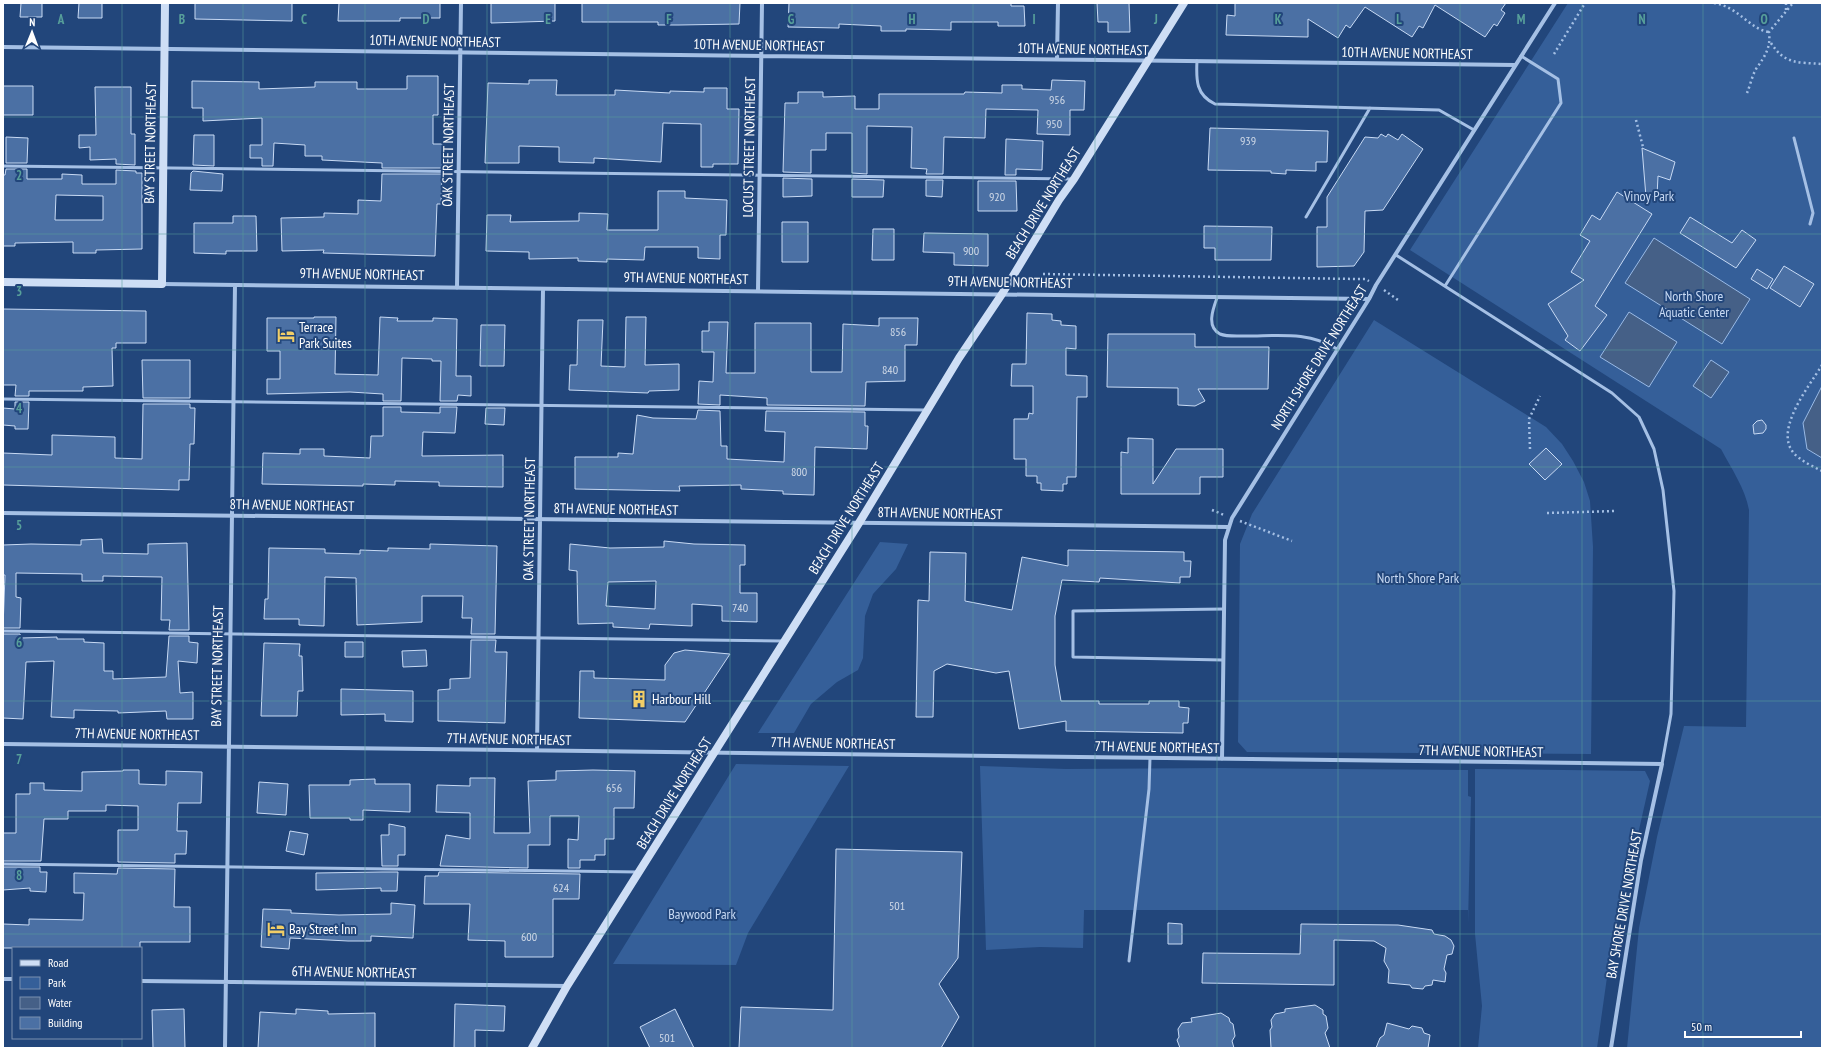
<svg xmlns="http://www.w3.org/2000/svg" width="1825" height="1051" font-family="'PT Sans Narrow',sans-serif">
  <style>
    .green { fill: #355f99 }
    .water { fill: #456087; stroke: #99bae6 }
    .building { fill: #4b70a4; stroke: #c8daf4; fill-rule: evenodd }
    .lines { fill: none; stroke-linecap: round; stroke-linejoin: round }
    .path { stroke: #a5c0e5; stroke-width: 2.5; stroke-dasharray: 2 3; stroke-linecap: butt }
    .lane { stroke: #a5c0e5; stroke-width: 3 }
    .street { stroke: #a5c0e5; stroke-width: 4 }
    .secondary { stroke: #cedef5; stroke-width: 8 }
    .grid { fill: none; stroke: #579f9a; stroke-width: 1; stroke-opacity: 0.55 }
    .labels { text-anchor: middle; dominant-baseline: central; stroke-width: 4; stroke-linejoin: round; paint-order: stroke }
    .number-label { font-size: 12px; fill: #d2dbe8 }
    .street-label { font-size: 14px; fill: #fff; stroke: #22467b }
    .park-label { font-size: 14px; fill: #c8daf4; stroke: #22467b }
    .poi-label { font-size: 14px; fill: #fff; stroke: #22467b; text-anchor: start }
    .grid-label { font-size: 13px; text-anchor: middle; font-weight: bold; fill: #579f9a; stroke: #22467b; stroke-width: 4; stroke-linejoin: round; paint-order: stroke }
  </style>
  <rect width="100%" height="100%" fill="#22467b"/>
  <!-- green -->
  <path class="green" d="M1568 3H1822V386L1803 423 1807 449 1822 458V1048H1627L1639 928 1657 837 1684 726 1746 727 1749 510C1745 488 1731 468 1721 449L1410 250Z
    M1374 320 1546 427 1562 444 1573 461 1584 482 1590 501 1593 547 1591 754 1247 752 1238 742 1240 544 1252 514Z
    M880 542 908 544 896 569 873 594 865 616 863 658 858 670 837 682 811 704 794 733H758Z
    M736 764 849 766 748 933 736 965 613 964Z
    M980 766 1066 769 1223 768 1468 770V796L1471 797 1468 924V910H1084L1083 948 1040 947 986 950Z
    M1475 769 1645 771 1650 781 1609 963 1597 1048H1478L1482 1006 1475 934Z"/>
  <!-- water -->
  <path class="water" d="M1654 238 1750 299 1722 344 1625 283Z
    M1629 312 1677 342 1649 387 1600 357Z
    M1711 360 1729 372 1711 398 1693 386Z
    M1822 386V458L1807 449 1803 423Z"/>
  <!-- building -->
  <path class="building" d="M21 3H42V17H20Z
    M79 3H102V18H78Z
    M195 3H292V21L195 19Z
    M339 3H440V18H400V21H338Z
    M491 3H555V21L491 23Z
    M582 3H740L739 24 679 25H658V22H582Z
    M789 3H1011V6H1024L1025 26H998V22H951V30L906 29V31H881V26L839 24V28L788 27Z
    M1097 3H1129L1130 32H1108V22H1098Z
    M1235 3H1506L1501 10 1505 13 1497 26 1494 24 1485 37 1435 5 1423 28 1419 26 1412 37 1365 7 1350 28 1346 25 1338 38 1308 19V37L1226 35 1227 15 1235 16Z
    M407 76H438V115H433V144H443L442 168H382V163L322 160V156H305V145L274 143 273 166H262V158H250V145H262V118L203 121V108H192V81L259 82V89L315 87V82H357V89H407Z
    M529 80H557L556 95H615V90L670 93V91L704 92V88H727V109H739L738 164H713V167H701V124L663 123 661 162 594 158V163L559 162V147L519 146V163H485L488 83 529 84Z
    M1052 80 1085 81 1084 110H1070V135L1037 134 1038 110 986 109 985 138 944 137 943 174H926L927 169 911 168 912 127 867 126V174L852 173V133H826V150H811V173L783 172 785 103H798V92H823V97L855 96V109H879V94H964L965 92 1002 93V85H1022V89L1051 90Z
    M3 86H33V115H3Z
    M95 87H131V134H135V165L116 164V159L90 160V147L79 148V135H96Z
    M1210 128 1328 131 1327 162H1316V171L1286 170V174L1271 173V171L1208 170Z
    M1381 134 1386 137 1388 134 1398 140 1402 134 1423 149 1383 210 1365 211 1364 252 1354 266 1317 267V227H1327V197L1365 137 1378 138Z
    M194 135H214V166L193 165Z
    M6 137 28 138 27 163H6Z
    M1006 139 1043 141 1042 170 1016 169V175H1005Z
    M1642 148 1675 162 1670 180 1658 176 1657 196 1646 197Z
    M6 169H27V179H62V174L82 175V184H116V170L136 171V173H142V249L96 250V253H73V242L15 243V246H3V175H5ZM56 195 103 196V220H55Z
    M193 171 223 174 222 191 190 190 191 173Z
    M382 174H442L441 204H437L435 256 323 253 324 250 282 251 281 218 324 217V213L358 214V200L381 201Z
    M783 178 812 179V196L783 197Z
    M852 179 884 180 883 197H852Z
    M926 180H943L942 197 926 196Z
    M978 181H1016L1017 211H978Z
    M658 191H685V198L727 200 726 235H720V259L698 258V247H645L644 260 607 259V262L578 261V258L529 259V252L486 251 487 215H511L510 222 579 221V213L608 214 607 230H658Z
    M1617 192 1652 214 1595 306 1607 315 1580 351 1565 340 1568 336 1548 304 1584 280 1571 272 1590 241 1580 235 1592 215 1600 220Z
    M233 216H256L257 251H226V254L194 253V223H233Z
    M1690 217 1732 243 1742 230 1756 240 1736 268 1680 233Z
    M782 222H808V262H782Z
    M1204 226 1272 227 1271 260H1215V248H1204Z
    M873 229H894V260H872Z
    M924 233 988 234V266L954 265V253L923 252Z
    M1784 266 1814 284 1800 307 1770 288Z
    M1757 269 1773 279 1767 289 1751 279Z
    M3 309 146 311V343H116V348H112L113 386 83 387V391H29V396H15L16 385H3Z
    M1027 313 1052 314V320L1061 321V325L1076 326V349L1066 348V375L1087 376V397H1077L1076 477H1067V484H1063V491L1041 490V483H1037V476H1026V459H1014V419H1028L1029 413 1033 414V386H1011L1012 364H1026Z
    M314 317H336L335 374 378 375 380 317 398 318 397 321H433V318L457 319 456 376H471V396L458 395 457 401H440L441 361H432V359L402 358 401 401H383V394L350 392 267 394V379H280V351H267V318H314Z
    M626 317H646L645 365 679 364V390L649 391 648 393 569 390 570 365H577L578 320H603L601 366 625 367Z
    M879 318H918L917 345H905V381L866 382 865 406 767 405V398L720 395V405L698 404 699 381 713 382 714 352H702V331H709V322H728L726 373H755V323H811V372H842L843 324 879 326Z
    M481 325H505L504 366H480Z
    M1108 334H1195V347H1269L1268 389H1198L1205 401 1195 406 1178 405V388L1107 387Z
    M142 360H190V398H143Z
    M15 402H29L28 429H15V426L3 425V408L15 409Z
    M143 404H190V408H195L194 444H190L189 480H179V490L3 485V453L52 455V435L115 437V458L142 459Z
    M383 407H401V412L440 413V407H457L455 433 423 432 422 456 503 455V487L439 486V482L395 481V485L363 484V486L262 484 263 453 300 454V449H324V456L370 458 371 436H383Z
    M486 408H505L504 425 485 424Z
    M698 410 720 411 721 446H727V459L784 462 785 432 765 431 766 411 865 412V426H868L867 449 815 447 814 495 783 494V491L741 489V485L679 486 680 491 575 489V457H618V453L633 454 637 415 653 418 696 419Z
    M1762 420 1766 425V429L1763 433 1754 434 1753 425 1757 421Z
    M1128 438 1153 439V484L1176 449H1223V477H1200V494H1121V452L1128 453Z
    M1546 448 1562 464 1545 480 1529 464Z
    M102 539 103 553 148 554V544L187 543 189 630H169L170 620H161L162 577 103 576V581H82V574L16 573V597L21 598 20 628H3L5 575H3V545L31 544 81 545V540Z
    M664 541 694 544 745 545V565H740V593H757V622L722 621V606L692 604V626L650 624 649 629 613 627V623L578 624 577 571 569 570 570 544 610 548 664 547ZM656 581 655 609 606 606 608 582Z
    M430 544 497 546 495 634H471L472 618H462L463 596H422V622L357 625 356 578 325 577 324 626 299 625V619H264L265 599H268L269 548 325 549V553L360 554V550L388 551V548L430 549Z
    M1068 550 1184 552V561H1191L1190 577H1180V583L1100 578 1099 582 1062 580 1055 616V665L1061 701H1099V704H1149V701H1179V707L1189 708 1188 723H1183V733L1066 731V721L1019 729 1009 671 996 673 947 664 934 671 933 717H916L918 600 929 601 930 552 966 553 965 601 1012 610 1022 557 1068 566Z
    M3 634H20L21 638 57 637V639H84V642L104 643V671H113V679L166 677 169 636H189V642L198 643 197 663 178 661 180 693 193 692V719H167L166 711 118 713V711L74 710V718L51 717 54 661 26 662 23 719 3 718Z
    M471 640H496L495 652H507L505 723 438 721V690L450 689V679L470 678Z
    M345 642H363V657H345Z
    M264 643 300 644 299 656H302L303 691H298L297 716H261Z
    M426 650 427 666 403 667 402 651Z
    M685 650 730 654 685 722 579 718 580 671H594V678L665 680V665L674 653Z
    M341 689 413 691V722L385 721V714L341 715Z
    M123 770H139V784L166 785V771L202 772 201 803H178L177 831H187L186 854H175V863L118 862V830H138V806L106 805V811H68V819H44L41 861H3V833H16V794H30V783H44V790L82 791V772L123 771Z
    M593 770 635 771 634 808H614V839H605V855H595V860H580V868H568V839L578 840 579 816H550V845H528V868L440 866 446 835 470 839V813L436 812 437 785 470 786V778H495L494 833H530L528 781 556 780V771Z
    M375 779V784H410V812L363 810V820H350V818H310L309 785H350V780Z
    M259 782 288 784 286 815 257 813Z
    M389 824 405 827V855H398V866H382L381 835H389Z
    M290 831 308 834 304 855 286 851Z
    M836 849 962 852 958 958 939 984 959 1017 941 1048H739L741 1007 833 1010Z
    M3 867H40V872H47L46 892 30 891V888L3 890Z
    M118 868 175 869 174 907H190V942H140V948H3V924L29 925V919L83 920 84 893H74V873L117 874Z
    M382 872H398L397 891H381V888L316 890V873Z
    M439 872 580 874 579 899H553V957H505V941L468 940 470 904H424L425 876H438Z
    M391 903 415 905 413 938 371 936V941H348L290 938 289 949 261 947 263 909 291 910V913L339 915 391 914Z
    M1168 923 1182 924V944H1168Z
    M1301 924 1398 925 1432 930 1434 934 1445 936 1451 940 1454 946 1452 954 1447 955 1444 969 1446 973 1445 982 1433 980 1432 985 1425 986 1423 989 1412 988 1410 985 1388 983 1389 970 1384 961 1386 948 1374 941 1334 940V985L1202 983 1203 953 1300 954Z
    M455 1004 505 1006 504 1031 475 1030V1048H454Z
    M1315 1005 1323 1010V1014L1326 1016 1328 1028 1325 1033 1330 1048H1271L1270 1030 1272 1027 1271 1020 1275 1014 1285 1012V1009Z
    M184 1009 185 1048H153L152 1010Z
    M296 1009 328 1011V1014L375 1013V1048H258L260 1012 296 1014Z
    M675 1009 694 1048H650L640 1027Z
    M1221 1013 1229 1018 1230 1022 1233 1024 1235 1036 1232 1041 1234 1048H1180L1177 1040 1179 1037 1178 1029 1182 1023 1192 1022 1191 1018Z
    M1387 1023 1409 1029 1412 1026 1422 1028 1424 1033 1430 1035 1428 1048H1376L1380 1038 1384 1035Z"/>
  <g class="lines">
    <!-- path -->
    <path class="path" d="M1714 3C1739 7 1749 29 1769 32
      M1786 3V10
      M1771 43C1785 65 1798 62 1822 64
      M1554 54 1585 3
      M1747 93C1750 86 1752 76 1756 69 1765 56 1771 48 1769 32L1793 3
      M1636 120 1643 147
      M1043 274 1356 279H1365L1369 281
      M1384 290 1398 300
      M1822 365C1809 387 1769 435 1798 457 1805 463 1814 467 1822 471
      M1530 449 1529 419 1540 396
      M1212 510 1224 515
      M1547 513 1616 511
      M1240 521 1292 541"/>
    <!-- lane -->
    <path class="lane" d="M1197 61C1196 80 1196 95 1215 104L1439 110 1474 130
      M1794 138 1813 213 1810 224
      M3 166 1072 179
      M1306 217 1370 108
      M1396 255 1612 393 1639 417 1654 449 1663 490 1674 591 1671 714 1662 764
      M1445 286 1561 103 1558 79 1521 56
      M1217 298C1213 309 1206 327 1220 334 1227 337 1238 336 1245 336 1278 336 1308 331 1337 349
      M3 399 925 410
      M3 631 783 641
      M1223 660 1073 657V611L1224 609
      M3 864 639 872
      M1129 961 1149 789 1150 758"/>
    <!-- street -->
    <path class="street" d="M3 47 1515 65
      M1057 59 1058 3
      M162 284 1369 299
      M457 288 461 3
      M758 291 762 3
      M3 513 1228 527
      M3 744 1662 764 1641 860 1611 1048
      M537 750 543 289
      M1222 759 1225 540 1232 518 1369 299 1376 285 1555 3
      M3 979H13
      M141 981 567 986
      M225 1048 235 285"/>
    <!-- secondary -->
    <path class="secondary" d="M3 282 162 284 165 3
      M532 1048 567 986 859 523 959 358 1002 294 1059 200 1074 179 1184 3"/>
  </g>
  <!-- grid -->
  <path class="grid" d="M122 3V948M243 3V1048M365 3V1048M487 3V1048M608 3V1048M730 3V1048M852 3V1048M973 3V1048M1095 3V1048M1217 3V1048M1338 3V1048M1460 3V1048M1582 3V1048M1703 3V1048M3 117H1822M3 234H1822M3 350H1822M3 467H1822M3 584H1822M3 701H1822M3 817H1822M3 934H1822M122 1038V1048"/>
  <!-- icons -->
  <defs>
    <g id="hotel-bare" transform="scale(1.38)"><path d="M-6-4.5h1.5V1H6V5H4.5V3h-9V5H-6ZM-4 0a1.8 1.8 0 1 1 3.6 0ZM.5 0V-2.5h3Q6-2.5 6 0Z" fill="#f1ce67" stroke="#22467b" stroke-width="2.5" paint-order="stroke"/></g>
    <g id="building-bare" transform="scale(1.38)"><path d="M-4-6H4V6H1V3H-1V6H-4ZM-2.5-4.3h1.7v1.8h-1.7ZM.8-4.3h1.7v1.8H.8ZM-2.5-1h1.7V.8h-1.7ZM.8-1h1.7V.8H.8Z" fill="#f1ce67" stroke="#22467b" stroke-width="2.5" paint-order="stroke"/></g>
  </defs>
  <g fill-rule="evenodd">
    <use href="#hotel-bare" x="286" y="335"/>
    <use href="#building-bare" x="639" y="699"/>
    <use href="#hotel-bare" x="276" y="929"/>
  </g>
  <g class="labels">
    <!-- number labels -->
    <g class="number-label">
      <text x="1057" y="99">956</text>
      <text x="1054" y="123">950</text>
      <text x="1248" y="140">939</text>
      <text x="997" y="196">920</text>
      <text x="971" y="250">900</text>
      <text x="898" y="331">856</text>
      <text x="890" y="369">840</text>
      <text x="799" y="471">800</text>
      <text x="740" y="607">740</text>
      <text x="614" y="787">656</text>
      <text x="561" y="887">624</text>
      <text x="897" y="905">501</text>
      <text x="529" y="936">600</text>
      <text x="667" y="1037">501</text>
    </g>
    <!-- street labels -->
    <g class="street-label">
      <text transform="translate(435 41) rotate(1)">10TH AVENUE NORTHEAST</text>
      <text transform="translate(759 45) rotate(1)">10TH AVENUE NORTHEAST</text>
      <text transform="translate(1083 49) rotate(1)">10TH AVENUE NORTHEAST</text>
      <text transform="translate(1407 53) rotate(1)">10TH AVENUE NORTHEAST</text>
      <text transform="translate(150 143) rotate(-89)">BAY STREET NORTHEAST</text>
      <text transform="translate(448 145) rotate(-89)">OAK STREET NORTHEAST</text>
      <text transform="translate(749 147) rotate(-89)">LOCUST STREET NORTHEAST</text>
      <text transform="translate(1043 203) rotate(-58)">BEACH DRIVE NORTHEAST</text>
      <text transform="translate(362 274) rotate(1)">9TH AVENUE NORTHEAST</text>
      <text transform="translate(686 278) rotate(1)">9TH AVENUE NORTHEAST</text>
      <text transform="translate(1010 282) rotate(1)">9TH AVENUE NORTHEAST</text>
      <text transform="translate(1319 357) rotate(-58)">NORTH SHORE DRIVE NORTHEAST</text>
      <text transform="translate(292 505) rotate(1)">8TH AVENUE NORTHEAST</text>
      <text transform="translate(616 509) rotate(1)">8TH AVENUE NORTHEAST</text>
      <text transform="translate(940 513) rotate(1)">8TH AVENUE NORTHEAST</text>
      <text transform="translate(846 518) rotate(-58)">BEACH DRIVE NORTHEAST</text>
      <text transform="translate(529 519) rotate(-89)">OAK STREET NORTHEAST</text>
      <text transform="translate(217 666) rotate(-89)">BAY STREET NORTHEAST</text>
      <text transform="translate(137 734) rotate(1)">7TH AVENUE NORTHEAST</text>
      <text transform="translate(509 739) rotate(1)">7TH AVENUE NORTHEAST</text>
      <text transform="translate(833 743) rotate(1)">7TH AVENUE NORTHEAST</text>
      <text transform="translate(1157 747) rotate(1)">7TH AVENUE NORTHEAST</text>
      <text transform="translate(1481 751) rotate(1)">7TH AVENUE NORTHEAST</text>
      <text transform="translate(674 793) rotate(-58)">BEACH DRIVE NORTHEAST</text>
      <text transform="translate(1624 904) rotate(-80)">BAY SHORE DRIVE NORTHEAST</text>
      <text transform="translate(354 972) rotate(1)">6TH AVENUE NORTHEAST</text>
    </g>
    <!-- park labels -->
    <g class="park-label">
      <text x="1649" y="196">Vinoy Park</text>
      <text x="1694" y="296">North Shore<tspan x="1694" dy="16">Aquatic Center</tspan></text>
      <text x="1418" y="578">North Shore Park</text>
      <text x="702" y="914">Baywood Park</text>
    </g>
    <!-- poi labels -->
    <g class="poi-label">
      <text x="299" y="327">Terrace<tspan x="299" dy="16">Park Suites</tspan></text>
      <text x="652" y="699">Harbour Hill</text>
      <text x="289" y="929">Bay Street Inn</text>
    </g>
  </g>
  <g class="grid-label">
    <text x="61" y="24">A</text>
    <text x="182" y="24">B</text>
    <text x="304" y="24">C</text>
    <text x="426" y="24">D</text>
    <text x="548" y="24">E</text>
    <text x="669" y="24">F</text>
    <text x="791" y="24">G</text>
    <text x="912" y="24">H</text>
    <text x="1034" y="24">I</text>
    <text x="1156" y="24">J</text>
    <text x="1278" y="24">K</text>
    <text x="1399" y="24">L</text>
    <text x="1521" y="24">M</text>
    <text x="1642" y="24">N</text>
    <text x="1764" y="24">O</text>
    <text x="19" y="180">2</text>
    <text x="19" y="296">3</text>
    <text x="19" y="413">4</text>
    <text x="19" y="530">5</text>
    <text x="19" y="647">6</text>
    <text x="19" y="764">7</text>
    <text x="19" y="880">8</text>
  </g>
  <!-- border -->
  <rect width="1825" height="1051" fill="none" stroke="#ffffff" stroke-width="8"/>
  <!-- legend -->
  <rect x="12" y="947" width="130" height="92" fill="#22467b" stroke="#7a90b0"/>
  <rect x="20" y="960" width="20" height="6" fill="#cedef5" stroke="#7a90b0"/>
  <text x="48" y="967" font-size="12" fill="#ffffff">Road</text>
  <rect x="20" y="977" width="20" height="12" fill="#355f99" stroke="#7a90b0"/>
  <text x="48" y="987" font-size="12" fill="#ffffff">Park</text>
  <rect x="20" y="997" width="20" height="12" fill="#456087" stroke="#7a90b0"/>
  <text x="48" y="1007" font-size="12" fill="#ffffff">Water</text>
  <rect x="20" y="1017" width="20" height="12" fill="#4b70a4" stroke="#7a90b0"/>
  <text x="48" y="1027" font-size="12" fill="#ffffff">Building</text>
  <!-- north arrow -->
  <g transform="translate(32 32) rotate(1)" stroke="#22467b" stroke-width="3" paint-order="stroke">
  <path d="M0-3L7 15L0 10L-7 15Z" fill="#ffffff"/>
  <text y="-6" font-size="11" font-weight="bold" text-anchor="middle" fill="#ffffff">N</text>
  </g>
  <!-- scale -->
  <path d="M1685 1031v6h116v-6" fill="none" stroke="#ffffff" stroke-width="2"/>
  <text x="1691" y="1031" font-size="12" fill="#ffffff" stroke="#22467b" stroke-width="3" paint-order="stroke">50 m</text>
</svg>
